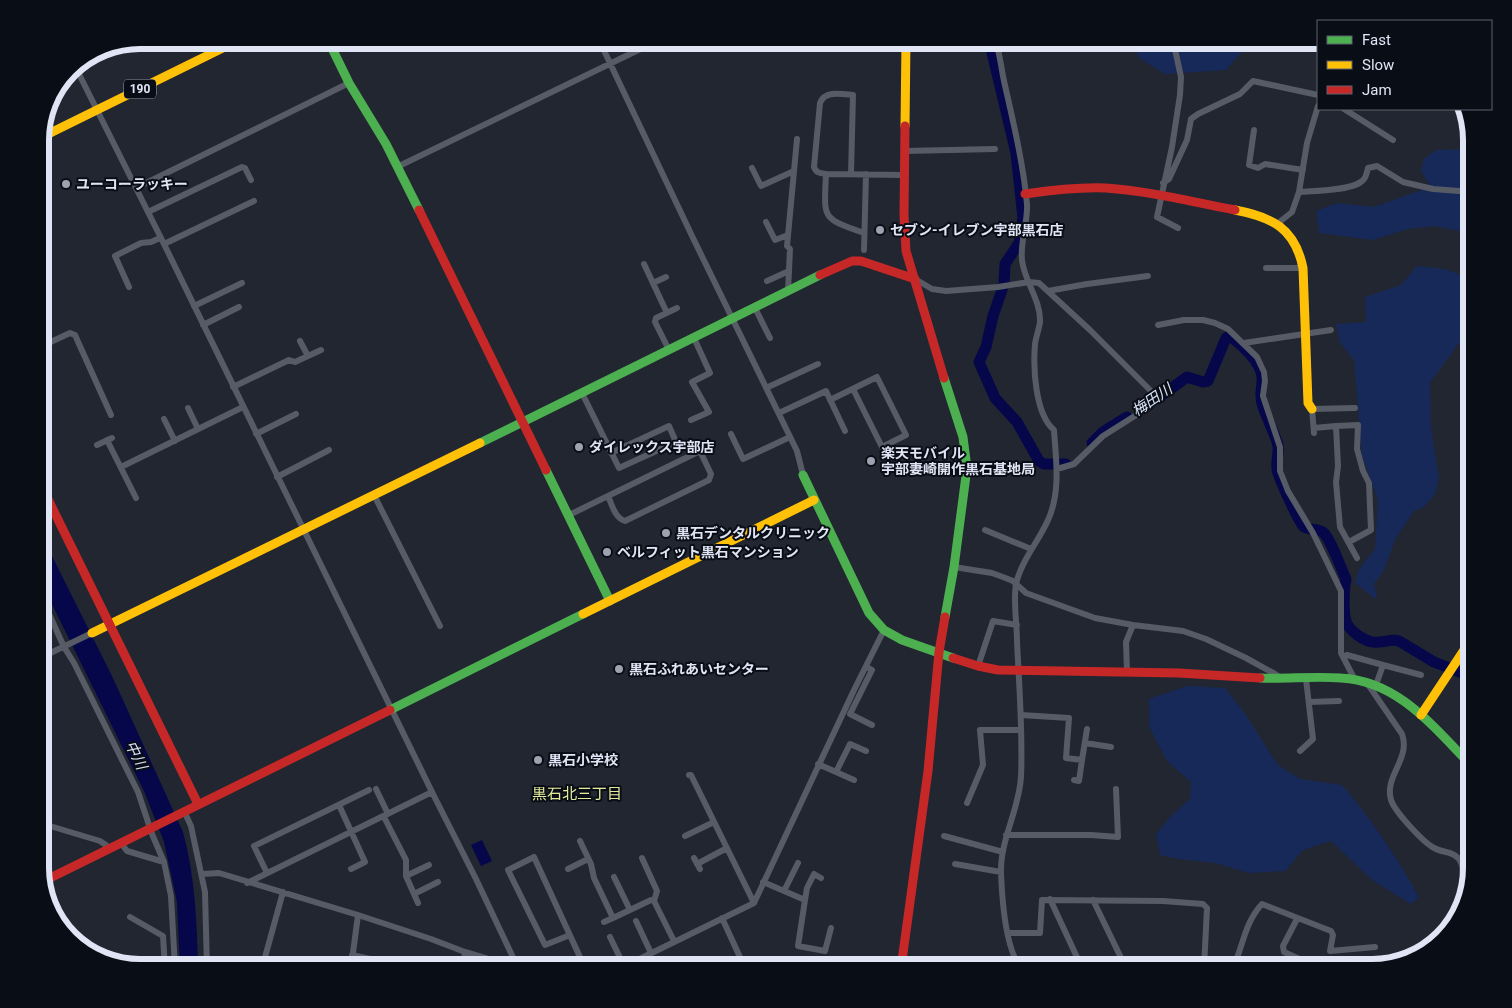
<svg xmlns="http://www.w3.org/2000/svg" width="1512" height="1008" font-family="Roboto,'Noto Sans JP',sans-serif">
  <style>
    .green { fill: #172958 }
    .water { fill: #05074a }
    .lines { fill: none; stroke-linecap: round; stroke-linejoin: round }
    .river { stroke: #05074a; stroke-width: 11 }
    .street { stroke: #575b65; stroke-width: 6 }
    .fast { stroke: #4caf50; stroke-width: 9 }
    .slow { stroke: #ffc107; stroke-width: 9 }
    .jam { stroke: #c62828; stroke-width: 9 }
    .poi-dot { fill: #9ca2b0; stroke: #090d16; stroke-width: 2 }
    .labels { text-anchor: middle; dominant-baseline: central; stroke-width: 4; stroke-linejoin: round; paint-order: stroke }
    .shield { fill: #090d16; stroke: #9fa4b1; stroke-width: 1 }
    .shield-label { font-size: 12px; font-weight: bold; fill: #dfe5f4 }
    .poi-label { font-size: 14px; font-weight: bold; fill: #dfe5f4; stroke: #090d16; text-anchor: start }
    .water-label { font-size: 15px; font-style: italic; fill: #d9e3f8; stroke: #090d16 }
    .neighbourhood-label { font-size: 15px; fill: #e4ea9b; stroke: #090d16 }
    .rim { fill: none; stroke: #dfe5f4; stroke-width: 6 }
  </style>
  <rect width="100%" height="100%" fill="#212631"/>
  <!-- green -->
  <path class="green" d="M1132 40H1245L1243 51 1226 70 1165 74 1139 58Z
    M1472 149V236L1464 232 1435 226 1408 229 1373 240 1319 233 1316 211 1337 203 1373 207 1431 187 1421 171 1424 159 1436 150Z
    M1417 266 1445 269 1472 279V325L1430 383 1431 427 1439 479 1435 494 1424 507 1414 511 1395 540 1384 570 1374 584 1377 600 1355 583 1359 569 1375 549 1378 500 1362 456 1354 360 1340 343 1336 324 1366 322 1365 297 1401 285Z
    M1187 686 1225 688 1244 712 1278 765 1300 779 1342 785C1372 820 1397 857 1419 897L1411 904 1372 880 1331 841 1303 850 1285 871 1249 873 1215 863 1178 859 1160 855 1156 834 1170 817 1190 799 1191 782 1167 761 1149 727V699Z"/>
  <!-- water -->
  <path class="water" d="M40 532 112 676 183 832C195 876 197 922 198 968H180L177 902 164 842 144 791 40 580Z
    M482 840 492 861 481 866 471 845Z"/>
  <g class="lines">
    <!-- river -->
    <path class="river" d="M989 40 1016 153 1023 218 1019 243 1005 264 1004 284 993 316 986 347 979 362 995 398 1017 422 1039 461 1044 464H1066
      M1150 404 1187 377 1203 382 1208 381 1226 338 1230 336C1241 344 1261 362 1262 377 1263 389 1258 394 1263 407 1266 416 1277 439 1278 446 1279 457 1274 465 1279 476 1282 484 1299 523 1304 527 1310 531 1319 527 1325 534 1334 547 1339 564 1346 579 1344 588 1343 612 1346 621 1349 631 1363 640 1372 642 1381 644 1390 638 1399 641L1434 662 1467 675 1472 683
      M1092 443 1103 432 1127 417"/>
    <!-- street -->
    <path class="street" d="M599 40 693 238 797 451 803 475
      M995 40C1000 53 1001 67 1004 81 1013 121 1023 162 1027 204 1028 223 1020 241 1022 260 1024 281 1041 300 1040 322 1039 329 1036 337 1035 344 1033 368 1035 414 1054 430 1056 459 1061 492 1048 520 1039 541 1021 561 1016 584 1013 600 1017 624 1017 641 1019 686 1023 731 1021 777 1019 810 1000 840 1001 873 1002 898 1005 949 1021 968
      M1173 40 1181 77 1180 95 1172 147 1157 217 1178 228
      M75 66 164 244 432 792 476 879 518 968
      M1344 109 1393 140
      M1254 130 1249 165 1258 168 1265 164 1303 170
      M905 151 995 149
      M397 167 659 40
      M752 168 761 186 794 171
      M826 174C824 219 821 218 864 233
      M851 174 853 95C842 94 825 90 820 103L814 167C816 173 820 173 826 174L904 175
      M1163 183 1169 179 1187 140 1191 119 1198 114 1240 94 1253 81 1318 95
      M136 188 349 83
      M1299 192C1312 191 1356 191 1364 179 1366 177 1367 172 1368 168L1377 166 1403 182 1433 189 1472 192
      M148 212 242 167 245 168 251 180
      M766 222 775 240 788 235
      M1277 224 1292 212 1299 192 1307 143 1318 106
      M164 244 254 201
      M864 250 866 174
      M644 264 667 313
      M1266 268H1303
      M915 279 932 289 946 291 998 287 1029 282 1039 283 1090 330 1160 400 1103 436 1074 464 1057 469
      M767 281 789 271
      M653 283 666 277
      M129 287 115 256 141 243 151 242 160 238
      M1048 291 1087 284 1148 276
      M788 292 790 249 787 246 797 139
      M194 306 242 283
      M755 308 770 338
      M203 325 239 307
      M1158 325 1184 320H1203L1215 323 1228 329 1257 357 1264 372 1265 381 1263 396 1280 447V471L1288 491 1313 533 1341 591V653L1355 680
      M300 341 308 356
      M1244 343 1331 330
      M40 347 70 333 75 335 111 415
      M669 350 655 322 656 318 677 308
      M233 387 289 360 295 362 321 350
      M766 388 818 364
      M582 393 619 468 676 442 669 426 611 453
      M830 400 877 377 906 435 882 447 853 389
      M188 408 198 429
      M779 413 826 391 845 431
      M164 419 175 441
      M691 420 709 412 692 382 710 373 694 338
      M1336 426 1358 425 1357 449 1363 471 1369 483 1371 530 1349 542
      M1314 428 1336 426 1338 466 1336 482 1340 527 1357 558
      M1314 433 1312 409 1355 408
      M256 434 296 414
      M731 434 743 459 790 437
      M107 440 136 498
      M97 445 112 438
      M121 467 243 407
      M277 477 329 450
      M374 495 440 626
      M569 515 700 451 711 474 709 480 625 521C615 518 612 505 608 496
      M985 530 1031 549
      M954 567 992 573 1003 577 1013 581 1026 593 1095 618 1133 625 1183 631 1206 639 1246 658 1275 674 1282 679
      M40 594 64 647 74 663 138 792 152 834 164 862 171 896 175 968
      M1347 655 1383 665 1376 685
      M40 658 92 633
      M1383 665 1421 675
      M978 666 993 621 1017 625
      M867 667 872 670 850 714 872 725
      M1127 672 1126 642 1133 625
      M1367 683 1402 734C1411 759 1384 776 1391 800 1395 812 1423 842 1434 848 1443 853 1452 851 1458 858 1466 866 1460 877 1467 886
      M1309 702 1339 701
      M1021 715 1069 718 1066 758 1082 760 1087 729
      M1085 743 1111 747
      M1300 751 1313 739 1306 679
      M818 764 854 780
      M836 772 850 744 866 751
      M689 775H691L754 903
      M1074 780 1079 781 1082 760
      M376 789 388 814
      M967 803 983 765 980 730H1021
      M339 805 365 862 351 869
      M184 811 191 826 205 892 207 968
      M384 817 406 860V876L418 903
      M40 823 100 841 110 848
      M1006 835H1091L1118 837 1116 789
      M685 836 714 822
      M944 836 1003 852
      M580 841 591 864 594 878 613 918 651 900 654 901 674 941
      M121 843 127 851 164 862
      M642 858 657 891 654 901
      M694 858 700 869
      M697 864 727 848
      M955 864 1001 872
      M568 869 588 859
      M267 873 254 846 369 790
      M202 874 219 873 358 915 431 939 465 952 519 968
      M406 876 429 865
      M614 877 630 910
      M763 882 805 900 798 946 825 951 831 928
      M247 883 432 792
      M784 891 798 863
      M414 894 438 882
      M1050 899 1082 968
      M805 900 807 888 814 874 821 878
      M1093 900 1126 968
      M130 917 163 936 165 968
      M722 918 745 968
      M1297 919 1283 946 1284 952 1304 961
      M636 921 651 953
      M604 922 613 918
      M1008 933H1040L1042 900 1163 901 1203 904 1207 908 1204 968
      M570 935 545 945 508 870 534 857 585 968
      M610 937 624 966
      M352 955 406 967
      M128 964 129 963 137 967
      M262 968 283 892
      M351 968 358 915
      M463 968 465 952
      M621 968 754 903 854 690 884 630
      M1233 968C1243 946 1245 922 1262 904L1331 931 1333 935 1330 951 1375 947"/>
    <!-- fast -->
    <path class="fast" d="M328 40 349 83 386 144 419 210
      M944 378 963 437 967 468 954 567 945 617
      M480 443 820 275
      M546 470 610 601
      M803 475 869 613 884 630 902 640 953 658
      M1260 678C1287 679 1314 676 1341 678 1399 681 1434 728 1472 766
      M390 710 583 614"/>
    <!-- slow -->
    <path class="slow" d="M905 126 906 40
      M40 138 239 40
      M1235 210C1272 217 1295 228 1303 268L1308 403 1312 409
      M583 614 814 500
      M92 633 480 443
      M1421 715 1472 638"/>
    <!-- jam -->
    <path class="jam" d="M905 126 904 215 906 251 944 378
      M1025 194C1052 190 1079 187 1106 188 1150 191 1192 202 1235 210
      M419 210 546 470
      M820 275 852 261H861L915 279
      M40 483 198 804
      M953 658 978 666 998 670 1179 673 1260 678
      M42 882 390 710
      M901 968 928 771 939 652 945 617"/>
  </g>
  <!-- markers -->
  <g class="poi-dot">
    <circle cx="66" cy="184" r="5"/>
    <circle cx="880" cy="230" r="5"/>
    <circle cx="579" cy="447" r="5"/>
    <circle cx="871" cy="461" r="5"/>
    <circle cx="666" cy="533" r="5"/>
    <circle cx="607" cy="552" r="5"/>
    <circle cx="619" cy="669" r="5"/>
    <circle cx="538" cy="760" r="5"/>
  </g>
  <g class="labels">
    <!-- shield labels -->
    <rect class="shield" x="124" y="79.5" width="32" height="19" rx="4"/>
    <g class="shield-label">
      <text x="140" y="89">190</text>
    </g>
    <!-- poi labels -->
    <g class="poi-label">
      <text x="76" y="184">ユーコーラッキー</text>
      <text x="890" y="230">セブン-イレブン宇部黒石店</text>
      <text x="589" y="447">ダイレックス宇部店</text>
      <text x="881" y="453">楽天モバイル<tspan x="881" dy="16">宇部妻崎開作黒石基地局</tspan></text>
      <text x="676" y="533">黒石デンタルクリニック</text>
      <text x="617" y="552">ベルフィット黒石マンション</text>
      <text x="629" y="669">黒石ふれあいセンター</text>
      <text x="548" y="760">黒石小学校</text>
    </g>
    <!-- water labels -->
    <g class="water-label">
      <text transform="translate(1152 400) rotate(-34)">梅田川</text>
      <text transform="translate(136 755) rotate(64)">中川</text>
    </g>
    <!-- neighbourhood labels -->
    <g class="neighbourhood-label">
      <text x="577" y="794">黒石北三丁目</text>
    </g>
  </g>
  <!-- crop -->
  <path d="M0 0H1512V1008H0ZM140 49H1372A91 91 0 0 1 1463 140V868A91 91 0 0 1 1372 959H140A91 91 0 0 1 49 868V140A91 91 0 0 1 140 49Z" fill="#090d16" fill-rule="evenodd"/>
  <path class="rim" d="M140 49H1372A91 91 0 0 1 1463 140V868A91 91 0 0 1 1372 959H140A91 91 0 0 1 49 868V140A91 91 0 0 1 140 49Z"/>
  <!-- legend -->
  <rect x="1317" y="20" width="175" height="90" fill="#090d16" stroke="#5f636f"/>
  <rect x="1327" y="36" width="25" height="8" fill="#4caf50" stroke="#5f636f"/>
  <text x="1362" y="45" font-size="15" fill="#dfe5f4">Fast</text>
  <rect x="1327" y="61" width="25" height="8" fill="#ffc107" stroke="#5f636f"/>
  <text x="1362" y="70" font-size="15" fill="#dfe5f4">Slow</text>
  <rect x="1327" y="86" width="25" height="8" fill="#c62828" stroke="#5f636f"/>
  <text x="1362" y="95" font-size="15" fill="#dfe5f4">Jam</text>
</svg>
